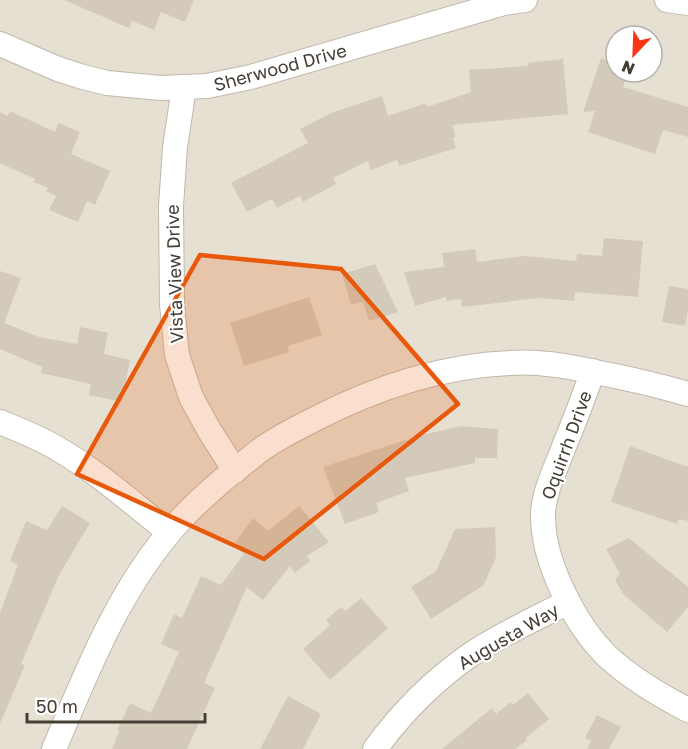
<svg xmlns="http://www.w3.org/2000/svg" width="688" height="749" font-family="'Golos Text',sans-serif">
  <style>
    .residential { fill: #e6e0d3; fill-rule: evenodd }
    .building { fill: #d4caba }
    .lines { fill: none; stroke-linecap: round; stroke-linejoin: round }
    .street-casing { stroke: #c0b9aa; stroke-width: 26 }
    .street { stroke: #fff; stroke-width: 24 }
    .marked { fill: #e8590c; fill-opacity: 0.2; stroke: #e8590c; stroke-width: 4.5; stroke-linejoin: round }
    .labels { text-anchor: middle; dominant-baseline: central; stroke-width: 4.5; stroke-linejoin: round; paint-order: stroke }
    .street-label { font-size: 18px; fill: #443e34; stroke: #fff }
  </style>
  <rect width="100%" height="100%" fill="#f2eee5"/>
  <!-- residential -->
  <path class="residential" d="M0 0H688V749H0ZM616 36H652V72H616Z"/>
  <!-- building -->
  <path class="building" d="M64 0H194L185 22 161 12 154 30 132 21 129 28Z
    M601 58 616 63V72H628L623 87 688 107V137L663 130 655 154 588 132 595 111 583 112Z
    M563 59 568 114 452 125 456 137 453 138 456 148 399 166 397 160 371 170 368 161 333 178 336 184 303 202 300 196 277 208 272 199 247 212 231 183 308 143 300 129 331 113 382 96 388 116 426 103 427 107 471 92 469 70 528 66 527 63Z
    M10 111 55 132 59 123 80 132 71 154 110 171 95 205 87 201 78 222 49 210 56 196 46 191 48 188 33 182 35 179 0 163V112L8 116Z
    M604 238 643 241 638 297 575 292 574 301 539 298 462 307 461 299 446 301V297L415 306 404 272 444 267 442 253 475 249 477 262 524 256 576 261 577 254 602 256Z
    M375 264 398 312 369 321 363 302 351 305 342 274Z
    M0 271 21 278 4 323 39 337 77 344 80 327 108 333 104 354 130 360 122 402 89 395 91 384 41 373 42 367 0 349Z
    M669 286 688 289V310L685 326 662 322Z
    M309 297 322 335 288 346 289 352 244 366 230 323Z
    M461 426 498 429 497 458H475V463L405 478 409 491 376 503 379 512 345 524 323 467 421 435Z
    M630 446 688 467V521L679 519 677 524 611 502Z
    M62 506 90 523 59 575 21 664 25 665 0 724V613L18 565 10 561 26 521 47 530Z
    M299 506 329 542 307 556 310 561 295 573 290 566 263 600 247 587 204 683 215 688 187 749H112L119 731 117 730 130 703 151 713 179 652 161 644 174 614 182 618 201 576 221 585 244 554 233 545 253 518 268 531Z
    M495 527 496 557 484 585 431 619 411 587 436 571 455 529Z
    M629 538 688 587V607L667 632 623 594 615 580 620 574 606 549Z
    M361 598 388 628 330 680 303 649 330 625 326 620 341 607 346 611Z
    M528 693 549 719 526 738 527 740 516 749H442L492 708 496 714 511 702 513 705Z
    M288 696 321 714 303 749H260Z
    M597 715 621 727 609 749H587L591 741 585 738Z"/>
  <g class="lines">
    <!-- street casing -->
    <g class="street-casing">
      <path id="street" d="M667 0 688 3
        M0 44 58 69 83 77 107 83 161 88 207 86 251 77 504 3 525 0
        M184 88 175 147 171 206 172 304 177 355 191 397 209 430 235 471
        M593 371C584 396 575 420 565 444 557 466 544 490 543 514 542 561 575 625 608 657 632 679 659 695 688 710
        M0 422C20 430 40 438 58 449 98 472 133 504 169 532
        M54 749C86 674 116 596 169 533 185 513 204 496 224 479 237 469 250 458 263 448 278 438 295 429 311 421 372 389 440 366 510 363 539 361 567 366 595 372 627 378 657 385 688 394
        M375 749C402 712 433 681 470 655 501 634 535 619 568 602"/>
    </g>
    <!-- street -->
    <use href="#street" class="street"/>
  </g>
  <!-- marked area -->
  <path class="marked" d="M200 255 341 269 458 404 264 559 77 474Z"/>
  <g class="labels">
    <!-- street labels -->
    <g class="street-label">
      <text transform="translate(280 67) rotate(-15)">Sherwood Drive</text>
      <text transform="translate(174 274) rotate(-92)">Vista View Drive</text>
      <text transform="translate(566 445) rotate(-70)">Oquirrh Drive</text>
      <text transform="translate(508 636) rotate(-30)">Augusta Way</text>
    </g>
  </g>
  <!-- north arrow -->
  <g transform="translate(634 54) rotate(203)"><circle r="28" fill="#ffffff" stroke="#b4b2ae" stroke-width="1.5"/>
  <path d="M0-4.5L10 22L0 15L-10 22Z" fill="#f83815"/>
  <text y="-9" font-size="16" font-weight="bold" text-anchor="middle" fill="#443e34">N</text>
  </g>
  <!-- scale -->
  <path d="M27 713v9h178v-9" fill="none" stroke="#443e34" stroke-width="3"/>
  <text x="36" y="713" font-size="18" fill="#443e34" stroke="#ffffff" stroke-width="4.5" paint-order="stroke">50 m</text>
</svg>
